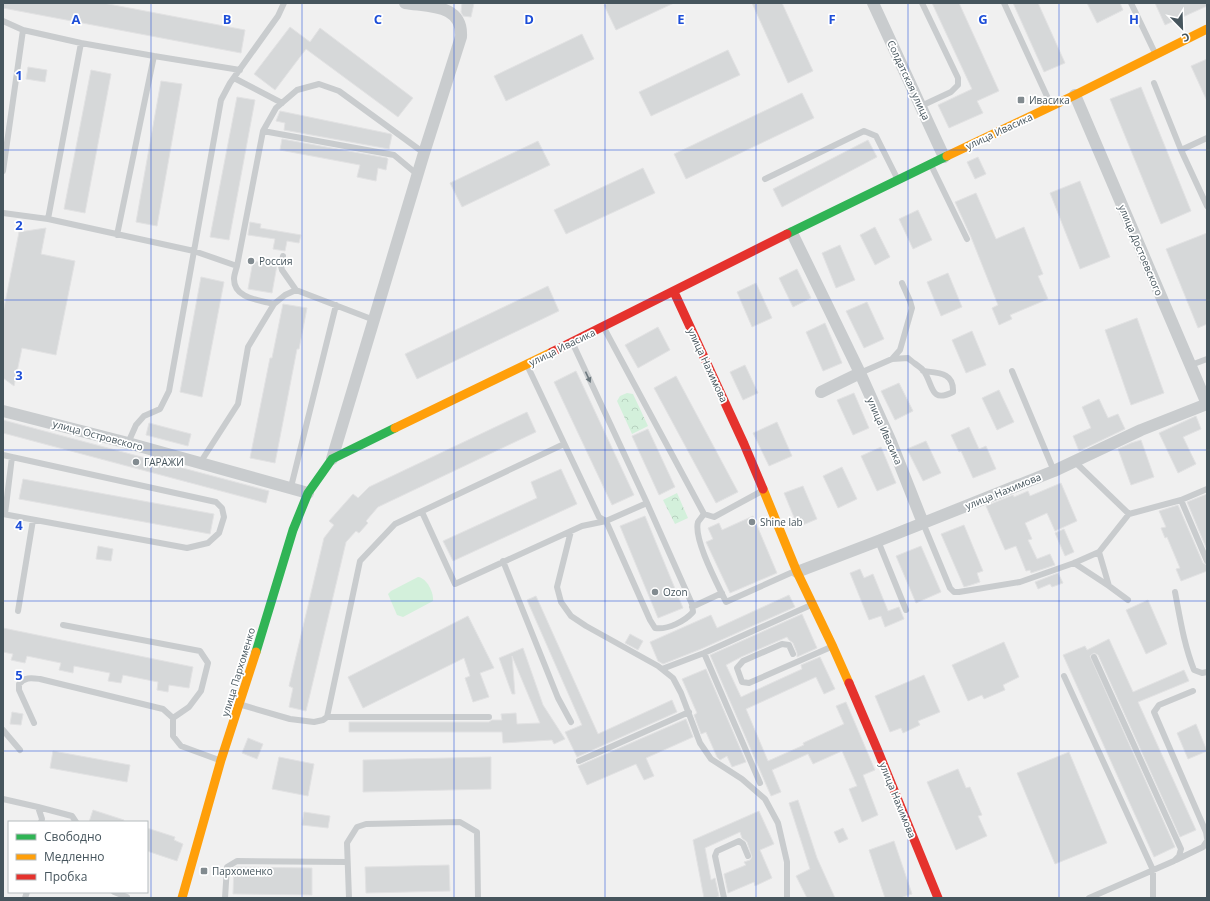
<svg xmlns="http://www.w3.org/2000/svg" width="1210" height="901" font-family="'Open Sans',sans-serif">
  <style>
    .forest { fill: url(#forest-crowns) }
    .pitch { fill: #d3f0db }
    .building { fill: #d6d8d9; stroke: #e2e2e3 }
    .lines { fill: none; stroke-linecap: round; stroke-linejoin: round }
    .lane { stroke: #c9ccce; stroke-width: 6 }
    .street { stroke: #c9ccce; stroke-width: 12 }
    .fast { stroke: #30b455; stroke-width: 9 }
    .slow { stroke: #ff9f0a; stroke-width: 9 }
    .jam { stroke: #e5322d; stroke-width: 9 }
    .oneway { fill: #6d797f }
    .grid { fill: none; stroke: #1d4ed8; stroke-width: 1; stroke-opacity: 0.55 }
    .poi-dot { fill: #828b90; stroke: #fff; stroke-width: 1.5 }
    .labels { text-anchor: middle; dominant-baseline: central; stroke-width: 3.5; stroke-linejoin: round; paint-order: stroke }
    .street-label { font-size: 10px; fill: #46555d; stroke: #fff }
    .poi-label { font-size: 10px; fill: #46555d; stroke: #fff; text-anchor: start }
    .grid-label { font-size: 13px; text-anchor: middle; font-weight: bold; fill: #1d4ed8; stroke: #fff; stroke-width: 3.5; stroke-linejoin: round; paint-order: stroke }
  </style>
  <defs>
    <pattern id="forest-crowns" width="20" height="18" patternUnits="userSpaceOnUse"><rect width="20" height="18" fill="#d3f0db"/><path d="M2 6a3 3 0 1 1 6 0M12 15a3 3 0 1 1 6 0" fill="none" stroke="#b6d0be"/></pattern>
  </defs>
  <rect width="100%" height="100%" fill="#f0f0f0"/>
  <!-- forest -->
  <path class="forest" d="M627 393 633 394 648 426 632 434 617 401 620 396Z
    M677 493 688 518 675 524 663 500Z"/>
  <!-- pitch -->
  <path class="pitch" d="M418 577C427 578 434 593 433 601L403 617 397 615 388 594 391 591Z"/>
  <!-- building -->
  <path class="building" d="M3 3H103L245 30 241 53 3 8Z
    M462 3H474L471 17 463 16 461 12Z
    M609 3H674L616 30 604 5Z
    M752 3H782L813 71 788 83Z
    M932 3H959L999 91 977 101 983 113 949 128 938 105 972 89Z
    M1013 3H1038L1065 63 1044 72Z
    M1087 3H1120L1123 10 1097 23Z
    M1155 3H1207V6L1165 25Z
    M290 27 310 42 320 28 413 98 398 117 306 49 275 90 254 74Z
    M582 34 594 59 506 101 494 76Z
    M728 50 740 75 651 116 639 92Z
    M1207 59V101L1191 66Z
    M28 67 47 70 45 82 26 79Z
    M91 70 111 74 85 213 64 209Z
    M161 81 182 84 157 226 136 222Z
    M1141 87 1191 211 1161 224 1110 99Z
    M802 93 814 118 686 179 674 154Z
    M237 97 255 100 229 240 210 237Z
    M280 111 391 134 392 135 389 149 284 130 285 123 276 121Z
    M282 139 387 158 388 159 386 170 378 168 376 181 357 177 360 165 280 150Z
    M868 140 877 157 782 207 773 189Z
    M538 141 550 165 462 207 450 183Z
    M978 157 986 174 975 179 967 162Z
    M643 168 655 193 566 234 554 210Z
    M1080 181 1110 257 1080 269 1050 193Z
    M976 193 996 239 1024 227 1043 274 1038 276 1048 299 1010 315 1012 319 999 325 992 308 998 305 971 237 955 202Z
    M918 210 932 240 913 249 899 219Z
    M250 222 261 224 260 228 301 235 299 243 287 241 285 251 273 249 275 239 248 235Z
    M875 227 890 257 875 265 860 235Z
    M46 228 41 254 75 261 56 355 22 348 14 386 3 378V313L19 232Z
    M1207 233V324L1198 328 1166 249Z
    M840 245 855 280 836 288 822 253Z
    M253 261 277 265 272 293 248 289Z
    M797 269 811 298 793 307 779 278Z
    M948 273 962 307 941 316 927 282Z
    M201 277 224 282 202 397 180 392Z
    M756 283 772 318 752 327 737 292Z
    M548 286 559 311 417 379 405 354Z
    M867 302 884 339 864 348 846 311Z
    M283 304 307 308 299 349H297L275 463 250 458 270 358H272Z
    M1137 318 1164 393 1131 405 1105 330Z
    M825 323 842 363 823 371 806 332Z
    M658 327 670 350 638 368 625 345Z
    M972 331 986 365 966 373 952 340Z
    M745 365 758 393 743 400 730 372Z
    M576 371 634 495 612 505 554 382Z
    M676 376 738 492 716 503 654 388Z
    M899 383 913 411 895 420 881 391Z
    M999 390 1014 422 997 430 982 398Z
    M854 393 869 428 853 435 837 400Z
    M1099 399 1108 418 1118 414 1125 429 1079 451 1073 436 1091 428 1082 407Z
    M527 412 536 432 378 507 366 521 368 523 359 533 356 531 346 542 306 711 289 707 293 688 289 686 324 538 334 525 329 521 353 494 358 498 369 487Z
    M1196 416 1201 429 1183 437 1196 464 1178 473 1159 433Z
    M3 420 269 491 266 503 3 433Z
    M777 422 792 456 769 466 753 433Z
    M149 423 191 434 188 446 146 435Z
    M969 427 979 449 986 446 996 469 973 478 961 451 959 452 951 435Z
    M648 429 675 487 659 495 632 436Z
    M1141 440 1154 477 1131 485 1118 449 1131 443Z
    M926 441 941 473 923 481 907 449Z
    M881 447 896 483 877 491 861 456Z
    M842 467 857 499 838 508 823 476Z
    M561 469 577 504 453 561 443 541 537 498 531 482Z
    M23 479 214 514 210 534 19 499Z
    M1061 483 1077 521 1055 531 1047 513 1025 523 1032 539 1028 540 1037 559 1050 554 1055 565 1031 573 1030 570 1026 571 1016 546 1005 550 986 506 1013 495 1014 497 1028 491 1030 496Z
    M803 486 817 519 798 527 784 493Z
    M1207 494V550L1187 502Z
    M1178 505 1203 563 1207 565V571L1181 581 1176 569 1180 568 1167 537 1165 538 1161 528 1166 527 1159 511Z
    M645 516 683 608 658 618 620 526Z
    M753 516 777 573 730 593 706 542 713 539 708 528 719 523 722 530Z
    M964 525 983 571 977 573 980 582 971 585 964 587 941 534Z
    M1064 529 1074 552 1065 556 1055 533Z
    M98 546 113 549 111 561 96 559Z
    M921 546 941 592 916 603 896 556Z
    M860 569 864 578 873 574 888 611 899 607 904 619 885 627 881 616 869 620 850 573Z
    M1058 573 1063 583 1052 587 1050 584 1038 589 1035 582Z
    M789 595 795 607 701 649 663 664 658 661 650 642 711 615 717 628Z
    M536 596 598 734 672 700 677 712 577 757 565 732 582 725 527 600Z
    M1148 600 1167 644 1146 654 1126 610Z
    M802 614 817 648 797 657V653L793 643 789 640 787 637 741 657 726 665 741 697 802 669 801 665 820 657 835 689 824 694 816 677 746 709 768 761 804 745 803 743 844 724 836 706 846 702 875 770 863 775 878 815 862 822 849 789 857 786 842 751 813 764 808 754 772 770 781 792 771 796 710 655Z
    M468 616 494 668 480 673 489 697 473 702 465 678 470 676 464 658 363 708 348 677Z
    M3 628 193 667 189 688 169 685 168 692 157 690 158 682 123 675 121 683 108 681 110 673 74 666 73 673 59 670 61 663 27 656 25 663 11 660 13 654 3 652Z
    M630 634 643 641 638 650 625 643Z
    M1109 639 1133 692 1184 670 1189 681 1138 702 1196 830 1180 837 1098 655 1094 653 1090 656 1175 847 1154 857 1063 655 1085 646 1087 650Z
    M1004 642 1019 677 1003 685 1005 690 984 699 982 695 968 701 952 665Z
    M523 648 543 705 565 739 554 744 552 740 503 743 502 732H349V722H489L492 720H502L501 714 516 713 517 724 540 723 512 656 515 694H512L499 658Z
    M706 669 746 762 732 767 727 756 720 760 717 757 706 732 701 734 694 715 697 713 682 679Z
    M924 675 940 712 918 721 920 725 903 733 901 728 890 732 875 696Z
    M12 712 23 714 21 725 10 724Z
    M686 719 693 737 646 758 654 776 644 780 636 764 587 785 578 766Z
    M1196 724 1207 751 1188 759 1177 733Z
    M248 738 263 744 257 759 242 753Z
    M53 751 130 765 127 782 50 768Z
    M1069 752 1107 843 1055 864 1017 773Z
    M279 757 314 764 308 796 272 789Z
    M491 757V789L363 792V760Z
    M958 769 966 788 970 787 982 815 978 816 987 836 956 850 927 782Z
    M798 800 817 858 835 898H807L796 876 810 869 789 803Z
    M93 810 124 820 123 822H89Z
    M759 811 774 844 760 850 772 878 755 886 754 882 728 893 724 874 746 865 744 862 750 860 752 857 747 842 742 838 740 832 705 848 711 880 715 878 719 896 715 898H704L693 840Z
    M304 812 330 816 328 828 302 825Z
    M147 828 175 837 174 840 183 844 177 861 147 851Z
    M843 828 848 839 839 843 834 832Z
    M894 841 912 894 900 898H885L869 850Z
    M449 865 450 891 366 893 365 867Z
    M235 867 312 868V895L233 894 234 868Z"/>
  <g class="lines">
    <!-- lane -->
    <path class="lane" d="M1004 3 1051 105
      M1131 3 1155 53
      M3 21 23 30 81 43 154 56
      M81 43 48 219 194 251 221 100 230 83 278 16 284 3
      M234 78 282 103
      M1154 83 1181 150 1207 138
      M921 106 951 92 958 85V78L922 3
      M263 131 394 155 418 175
      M1181 150 1207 206
      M931 165 967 239
      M3 171 23 30
      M765 179 864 131 876 136 897 178
      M3 213 48 219
      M117 235 154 56 240 70
      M283 256 281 266 282 270 296 290 374 320
      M237 266 263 131 276 108 297 90 319 84 339 91 424 153
      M604 328 704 514 714 517 762 491
      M892 359 900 350 912 308 910 301 902 283
      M527 365 599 517 606 521 647 503
      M1191 365 1207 359
      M1012 371 1054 471
      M860 373 892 359 908 358C912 362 919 366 923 370 934 384 929 404 953 392 954 372 938 373 923 371
      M128 443 136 425 144 416 160 409 169 391 194 251 237 266C236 270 234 275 234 279 234 299 260 300 274 304
      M3 455 12 457 5 514
      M1074 461 1129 514
      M200 463 238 404 248 347 274 304 285 295 296 290
      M291 487 336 305
      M1181 500 1207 561
      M422 512 455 584 582 526 606 521 650 620 655 628C668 630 685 621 693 612L692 604 647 503 573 344
      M3 514 187 548 208 543 219 533 224 517 222 508 216 502 12 457
      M704 514C702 517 699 520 698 522 693 539 718 585 726 602L795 571
      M923 523 950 588 954 592H959L1020 582 1074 563 1099 552 1129 514 1181 500 1207 489
      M571 531 557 587 561 602 571 616 586 626 658 666 673 678 681 693 700 743 711 759 742 779 765 799 778 823 787 862V898
      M878 541 906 610
      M1099 552 1109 586 1128 600
      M503 561 558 698 571 722
      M1074 563 1109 586
      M1175 592C1180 618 1184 645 1194 670L1202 673 1207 672
      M692 607 722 593
      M18 611 33 520
      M63 625 200 651 208 663 201 691 189 707 173 718
      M704 653 760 783
      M793 654 789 645 782 644 743 661 737 668 742 682 749 683 831 647
      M662 669 704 653 811 605
      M1064 676 1153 870V898
      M1193 691 1159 705 1154 712 1206 832 1207 838
      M242 705 290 719 314 722 323 720 327 717H489
      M327 717 360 561 395 524 564 444
      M34 723 19 690V684C25 677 31 678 40 679L163 709 173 718V736L181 746 219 760
      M3 730 20 750
      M579 761 689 712
      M3 799 38 807 42 819 41 822
      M38 807 72 816 76 822
      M1176 860 1203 847 1207 841
      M114 892 127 897
      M25 898 27 892
      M225 898 227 867 237 861 347 862
      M349 898 347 843 357 827 366 824 460 822 477 832 478 898
      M724 898 715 856 717 851 739 841 743 844 748 856
      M1089 898 1174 861 1179 856 1181 849 1094 657"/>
    <!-- street -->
    <path class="street" d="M873 3 944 157
      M1075 95 1207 404
      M792 233 860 373 891 442 923 523
      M821 392 860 373
      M3 411 128 443 308 493
      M332 459 424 153 461 37C463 4 429 7 405 3
      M797 572 878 541 1054 471 1141 430 1207 404"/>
    <!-- fast -->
    <path class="fast" d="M787 234 947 156
      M256 652 293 530 308 493 332 459 395 428"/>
    <!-- slow -->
    <path class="slow" d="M947 156 1075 95 1207 29
      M395 428 552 352
      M763 489 797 572 833 647 849 683
      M182 898 221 760 256 652"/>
    <!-- jam -->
    <path class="jam" d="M674 292 744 444 763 489
      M552 352 787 234
      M849 683 878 751 938 898"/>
  </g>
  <!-- one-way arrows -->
  <defs><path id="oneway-solid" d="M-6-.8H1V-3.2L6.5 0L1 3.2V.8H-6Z"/></defs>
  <use class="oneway" href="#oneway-solid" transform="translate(588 377) rotate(65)"/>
  <!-- grid -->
  <path class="grid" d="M151 3V898M302 3V898M454 3V898M605 3V898M756 3V898M908 3V898M1059 3V898M3 150H1207M3 300H1207M3 450H1207M3 601H1207M3 751H1207"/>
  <!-- markers -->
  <g class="poi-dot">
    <rect x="1017" y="96" width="8" height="8" rx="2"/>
    <circle cx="251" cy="261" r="4"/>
    <circle cx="136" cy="462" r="4"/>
    <circle cx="752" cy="522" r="4"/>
    <circle cx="655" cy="592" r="4"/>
    <rect x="200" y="867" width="8" height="8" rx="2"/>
  </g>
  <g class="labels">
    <!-- street labels -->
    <g class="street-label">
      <text transform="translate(909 80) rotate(65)">Солдатская улица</text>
      <text transform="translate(999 131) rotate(-25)">улица Ивасика</text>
      <text transform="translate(1141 250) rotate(67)">улица Достоевского</text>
      <text transform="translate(562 347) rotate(-26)">улица Ивасика</text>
      <text transform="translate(708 365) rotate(65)">улица Нахимова</text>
      <text transform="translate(885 431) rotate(66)">улица Ивасика</text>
      <text transform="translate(98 435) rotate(15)">улица Островского</text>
      <text transform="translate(1003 491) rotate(-22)">улица Нахимова</text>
      <text transform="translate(238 672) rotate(-73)">улица Пархоменко</text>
      <text transform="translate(898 800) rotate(68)">улица Нахимова</text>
    </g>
    <!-- poi labels -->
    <g class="poi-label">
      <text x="1029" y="100">Ивасика</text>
      <text x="259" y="261">Россия</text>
      <text x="144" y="462">ГАРАЖИ</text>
      <text x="760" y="522">Shine lab</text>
      <text x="663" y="592">Ozon</text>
      <text x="212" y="871">Пархоменко</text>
    </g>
  </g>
  <g class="grid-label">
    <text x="76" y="24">A</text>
    <text x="227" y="24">B</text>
    <text x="378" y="24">C</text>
    <text x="529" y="24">D</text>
    <text x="681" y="24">E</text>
    <text x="832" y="24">F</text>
    <text x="983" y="24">G</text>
    <text x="1134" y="24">H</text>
    <text x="19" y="80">1</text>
    <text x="19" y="230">2</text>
    <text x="19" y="380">3</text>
    <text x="19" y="530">4</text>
    <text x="19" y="680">5</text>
  </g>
  <!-- border -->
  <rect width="1210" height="901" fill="none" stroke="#46555d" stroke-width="8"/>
  <!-- legend -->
  <rect x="8" y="821" width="140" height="72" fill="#ffffff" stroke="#b5bbbe"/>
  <rect x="16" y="834" width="20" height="6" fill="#30b455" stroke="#b5bbbe"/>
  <text x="44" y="841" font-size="12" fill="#46555d">Свободно</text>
  <rect x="16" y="854" width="20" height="6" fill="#ff9f0a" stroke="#b5bbbe"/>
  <text x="44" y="861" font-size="12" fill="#46555d">Медленно</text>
  <rect x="16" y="874" width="20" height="6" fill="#e5322d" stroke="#b5bbbe"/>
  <text x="44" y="881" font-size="12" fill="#46555d">Пробка</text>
  <!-- north arrow -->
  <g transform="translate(1182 28) rotate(157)" stroke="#ffffff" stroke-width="3" paint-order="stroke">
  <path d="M0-3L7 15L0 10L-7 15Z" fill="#46555d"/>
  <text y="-6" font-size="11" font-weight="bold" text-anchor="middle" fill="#46555d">С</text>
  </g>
</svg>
